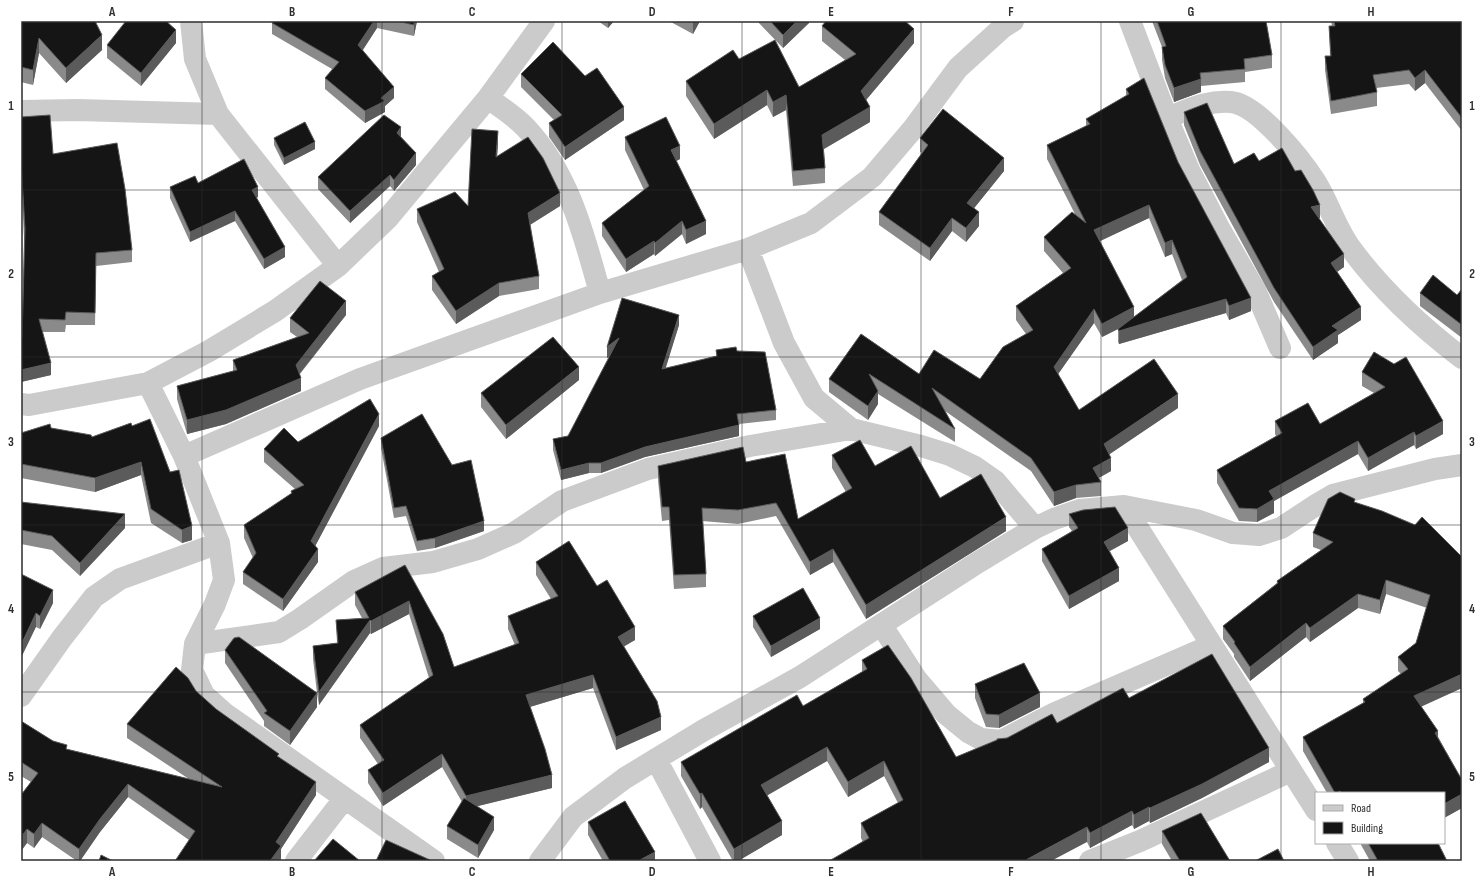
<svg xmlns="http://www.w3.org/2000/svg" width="1483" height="882" font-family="'Sofia Sans Condensed',sans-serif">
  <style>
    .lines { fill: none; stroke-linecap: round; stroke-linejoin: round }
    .street { stroke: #cbcbcb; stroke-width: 22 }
    .wall { fill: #8a8a8a; fill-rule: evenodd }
    .shaded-wall { fill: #5b5b5b }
    .building { fill: #151515; stroke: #5b5b5b }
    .grid { fill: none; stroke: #2e2e2e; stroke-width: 1; stroke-opacity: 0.55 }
    .neatline { fill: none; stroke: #2e2e2e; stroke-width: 1.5 }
    .grid-label { font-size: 13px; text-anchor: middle; font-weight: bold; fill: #2e2e2e }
  </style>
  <rect width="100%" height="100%" fill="#fff"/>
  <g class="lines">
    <!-- street -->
    <path class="street" d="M191 21 195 59 218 114 338 266
      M1130 21 1167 118 1189 170 1219 228 1256 292 1280 348
      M488 98C500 107 515 116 526 128 569 174 584 235 600 293
      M21 111 78 110 218 114
      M1167 118C1188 110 1207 100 1231 102 1257 104 1301 159 1315 181 1329 203 1336 229 1352 250 1384 293 1420 326 1462 358
      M748 249 784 343 814 398 851 429 921 446 950 455 975 467 995 481 1035 528
      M148 383 184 456 219 543 224 580 215 604 195 644 192 670 204 695 224 713 434 861
      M21 404 29 405 148 383 209 351 275 311 338 266 388 218 488 98 544 21
      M184 456 360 379 600 293 748 249 811 223 872 177 912 130 958 68 1002 28 1013 21
      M1124 506 1316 810
      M882 626 917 680 946 714 968 732 981 739 1001 741 1055 713 1212 645
      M195 644 279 632 300 619 354 581 383 568 433 562 478 549 514 533 562 501 648 469 750 446 851 429
      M21 696 62 638 94 597 120 579 219 543
      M656 759 710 861
      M1337 843 1348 861
      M296 861 344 799
      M540 861 573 817 625 778 704 730 800 677 977 563 1035 528 1054 519 1080 510 1124 506 1196 520 1233 533 1259 535 1281 528 1316 505 1333 495 1435 469 1462 465
      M1090 861 1140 841 1291 771"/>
  </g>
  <!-- wall -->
  <path class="wall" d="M21 21 102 50 66 83 39 53 33 85 21 82Z
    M273 21H417L414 36 377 28 363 50 394 98 385 106V112L365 123 325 89V78L332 69 272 34V23Z
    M598 21H614L608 28Z
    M669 21H700L693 34Z
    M757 21H809V23L783 48Z
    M1152 21H1266L1272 55V68L1245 72V82L1201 86V92L1174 102 1165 78 1162 60V47Z
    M1331 21H1462V131L1425 83 1415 91 1409 84 1376 88 1377 92V106L1331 114 1325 70V56H1330L1329 26H1332Z
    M822 26 914 43 866 100 870 122 824 149 825 168V183L793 186 786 110 773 117 767 105 714 139 686 96V81L739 59 799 87 845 60 822 41Z
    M176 43 141 86 107 58V45Z
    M521 74 624 120 565 160 549 137V123L554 120 521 87Z
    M1126 89 1178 162 1251 311 1229 320 1226 313 1119 344 1118 342V329L1102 337 1094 323 1058 374 1079 410 1178 408 1109 454 1111 471 1099 478 1101 482V496L1076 498 1054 506 1031 471 945 411 955 429V442L878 394V404L868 420 829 392V379L861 334 919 374 980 379 1026 334 1016 320V306L1063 273 1044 251V237L1075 214 1047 159V145L1086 126V119L1126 96ZM1149 218 1165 257 1172 254 1182 280 1134 317 1099 241Z
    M1184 112 1234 164 1259 161 1320 218H1319L1344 267 1337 272 1361 320 1338 335V343L1313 360 1274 302 1200 165 1184 125Z
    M21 117 53 154 132 250V262L96 266 95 325H66L65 332H42L51 375 21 382V339H22L24 238 21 174Z
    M625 137 680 159 676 161 706 234 686 244 682 234 655 256 654 254 626 272 602 236V223L644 190 625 150Z
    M274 138 315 149 284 165 274 145Z
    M401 138 416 165 394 191 390 186 350 223 318 189V177Z
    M920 138 1004 171 974 208 979 226 966 242 952 231 930 261 879 225V212L922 153 920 152Z
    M498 144 497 156 560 206 530 225 539 276V289L499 296 456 324 432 290V276L439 272 417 222V209L468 206Z
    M198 183 258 197 256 198 285 257 264 269 235 221 190 242 170 198V187Z
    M1462 289V338L1420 306V293L1457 295Z
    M346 315 300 374 301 391 226 424 187 434 177 399V386L233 371V360L297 337 290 332V318Z
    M679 325 665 369 716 356V350L737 351 776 410V420L739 424V436L645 457 601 473H589L561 480 553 450V439L568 436 610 356 607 358V347Z
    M1374 352 1443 434 1416 449 1414 445 1368 471 1358 454 1274 501V513L1257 522 1239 521 1217 483V470L1276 436 1275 434V421L1320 424 1374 393 1362 386V372Z
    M579 380 506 439 481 407V393Z
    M131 423 192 540 182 543 151 523 141 475 95 492 21 478V433L51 428 92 437Z
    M379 426 315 546 318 562 283 611 243 584V572L253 558 244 538V525L291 494V491L295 489 264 462V449L298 442Z
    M381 438 484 531 435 548 417 551 406 516 394 518 381 448Z
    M832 455 875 466 940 498 1006 531 866 619 833 562 810 575 776 516 738 524 702 521 706 574V587L674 589 669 520 662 521 658 480V466L746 462 798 519 846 492 832 468Z
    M21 502 125 528 80 576 52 550 21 544Z
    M1355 502 1462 557V688L1421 706 1462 780V808L1444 818V793H1327L1303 751V737L1363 703V699L1401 674 1398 671V657L1416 643 1427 608 1386 594 1380 614 1358 608 1310 642 1306 637 1250 681 1234 657V654L1223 639V626L1277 583V581L1321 550 1313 547V533Z
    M1069 514 1128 541 1110 551 1119 581 1069 609 1042 561V549L1072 531 1069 527Z
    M536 562 597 586 635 640 624 646 661 730 616 750 593 688 530 707 552 788 477 806 494 830 478 858 447 839V826L462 802 442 767 383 806 368 783V770L378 764 360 738V725L429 678 409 614 371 634 370 633 319 705 317 694V707L290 745 264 726V721L225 663V650L317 693 313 659V646L337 643 336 620 362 618 355 605V592L405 565 454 667 515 645 508 629V616L551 599 536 575Z
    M21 574 53 603 40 629 36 627Z
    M753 616 820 629 771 657 753 627Z
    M862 660 956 757 997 740V739L1007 738 1057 723 1129 698 1269 762 1202 798 1150 823 1149 821 1134 829 1132 825 1090 848 1087 842H863L861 838V823L898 803 884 776 848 797 827 761 767 795 782 835 738 861H733L702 807 700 809 681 776V762L803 706 862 672Z
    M975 684 1040 707 999 728 986 727 975 698Z
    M196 691 216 709 279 757 316 795 281 849V859L189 840 128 797 100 832 80 861H77L42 837 34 848 27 843 21 851V795L31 782 21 776V721L53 741 67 749 189 779 127 738V724Z
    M588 822 655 861H603L588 835Z
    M1162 831 1230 861H1172L1162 844Z
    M1360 843H1438L1447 861H1370Z"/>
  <!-- shaded-wall -->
  <path class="shaded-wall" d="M374 21H377V28L358 57V45Z
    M414 21H417L414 36Z
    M608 21H614L608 28Z
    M693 21H700L693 34Z
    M797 21H809V23L783 48V35Z
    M914 29V43L861 106V91Z
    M176 30V43L141 86V73Z
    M102 35V50L66 83V68Z
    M39 38V53L33 85V70Z
    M1425 70V83L1415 91V78Z
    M1201 79V92L1174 102V88Z
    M394 87V98L385 106V112L365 123V111Z
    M767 90V105L714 139V124Z
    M786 95V110L773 117V102Z
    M624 107V120L565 160V147Z
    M870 107V122L822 150V135Z
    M401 127V138L397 133Z
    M498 131V144L496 170V157Z
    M315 142V149L284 165V158Z
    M680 146V159L671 164V150Z
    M416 153V165L394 191V180Z
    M1004 158V171L967 217V203Z
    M390 175V186L350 223V211Z
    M258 187V197L252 200V190Z
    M560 193V206L528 226V213Z
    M1149 205V218L1094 244V230Z
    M1320 205V218L1311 220V207Z
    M235 211V221L190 242V232Z
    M979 212V226L966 242V228Z
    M952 218V231L930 261V248Z
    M682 221V234L655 256V243Z
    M706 221V234L686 244V230Z
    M1172 240V254L1165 257V243Z
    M654 241V254L626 272V259Z
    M285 247V257L264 269V259Z
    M1344 254V267L1331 276V263Z
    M499 283V296L456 324V311Z
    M1251 298V311L1229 320V306Z
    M1226 299V313L1119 344V331Z
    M346 301V315L296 378V365Z
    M1134 307V321L1102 337V324Z
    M1361 307V320L1338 335V343L1313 360V347L1332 326Z
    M1094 309V323L1054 380V367Z
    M679 315V325L662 380V369Z
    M619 338V348L607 358V347Z
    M51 363V375L21 382V370Z
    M579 367V380L506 439V425Z
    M301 378V391L226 424 187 434V420Z
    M878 391V404L868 420V406Z
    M1178 394V408L1104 458V444Z
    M379 414V426L311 554V541Z
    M1443 421V434L1416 449V436Z
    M739 425V436L645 457 601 473V463L645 447Z
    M1414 432V445L1368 471V458Z
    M1358 441V454L1274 501V513L1257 522V509L1269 491Z
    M1111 458V471L1093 481V468Z
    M141 462V475L95 492V478Z
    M589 463V473L561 480V470Z
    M1076 485V498L1054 506V492Z
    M125 514V528L80 576V563Z
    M1006 517V531L866 619V605Z
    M484 521V531L435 548V538Z
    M192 526V540L182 543V530Z
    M1128 528V541L1104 554V542Z
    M318 549V562L283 611V599Z
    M833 549V562L810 575V562Z
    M1119 568V581L1069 609V596Z
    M1386 580V594L1380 614V600Z
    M53 590V603L40 629V616Z
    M1358 594V608L1310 642V628Z
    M409 601V614L371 634V621Z
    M36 613V627L21 658V645Z
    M820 618V629L771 657V646Z
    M370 620V633L319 705V692Z
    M1306 623V637L1250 681V667Z
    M635 627V640L618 650V637Z
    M1462 674V688L1414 710V696Z
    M593 675V688L526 708V695Z
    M317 693V707L290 745V731Z
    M1040 693V707L999 728V715Z
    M661 717V730L616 750V737Z
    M1438 731V745L1435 733Z
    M827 747V761L761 799V785Z
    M1269 748V762L1202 798 1150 823V808Z
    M442 754V767L383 806V793Z
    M884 761V776L848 797V782Z
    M552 775V788L466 809V796Z
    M316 782V795L281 849V859L280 861H270L276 842Z
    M128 784V797L100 832 80 861H79V849L100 819Z
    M702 793V807L700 809V794Z
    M1462 794V808L1444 818V804Z
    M1149 807V821L1134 829V815Z
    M1132 811V825L1090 848V833Z
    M494 817V830L478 858V845Z
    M782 821V835L738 861H734V849Z
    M42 823V837L34 848V834Z
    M1087 827V842L1051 861H1024Z
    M27 829V843L21 851V837Z
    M655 852V861H638Z"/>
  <!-- building -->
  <path class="building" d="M21 21H95L102 35 66 68 39 38 33 70 21 67Z
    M126 21H166L176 30 141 73 107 45Z
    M273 21H374L358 45 394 87 381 98 385 101 365 111 325 78 339 62 272 23Z
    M397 21H414V25Z
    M770 21H797L783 35Z
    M826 21H905L914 29 861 91 870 107 822 135 825 168 793 171 786 95 773 102 767 90 714 124 686 81 733 50 739 59 775 40 799 87 856 54 822 26Z
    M1157 21H1266L1272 55 1244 59 1245 69 1200 73 1201 79 1174 88 1165 65 1162 47 1166 46Z
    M1334 21H1462V118L1425 70 1415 78 1409 70 1373 75 1377 92 1331 101 1325 56H1331L1329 26H1335Z
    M553 42 585 76 597 68 624 107 565 147 549 123 562 115 521 74Z
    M1144 78 1178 162 1251 298 1229 306 1226 299 1119 331 1118 329 1187 277 1172 240 1165 243 1149 205 1094 230 1134 307 1102 324 1094 309 1054 367 1079 410 1154 359 1178 394 1104 444 1111 458 1093 468 1101 482 1076 485 1054 492 1031 458 932 388 955 429 869 374 878 391 868 406 829 379 861 334 919 374 934 350 980 379 1003 347 1033 330 1016 306 1071 268 1044 237 1072 212 1086 223 1047 145 1090 124 1086 119 1129 94 1126 89Z
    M1207 103 1234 164 1254 153 1259 161 1282 148 1295 171 1301 170 1313 190 1320 205 1311 207 1344 254 1331 263 1361 307 1332 326 1338 330 1313 347 1274 288 1200 151 1184 112Z
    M943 109 1004 158 967 203 979 212 966 228 952 218 930 248 879 212 928 145 920 138Z
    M50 115 53 154 117 143 125 189 132 250 96 253 95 313 66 312 65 320 39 319 51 363 21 370V339H22L25 229 21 161V117Z
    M384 115 401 127 397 133 416 153 394 180 390 175 350 211 318 177Z
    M666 117 680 146 671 150 706 221 686 230 682 221 655 243 654 241 626 259 602 223 649 186 625 137Z
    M305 122 315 142 284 158 274 138Z
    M472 129 498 131 496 157 528 137 543 158 560 193 528 213 539 276 499 283 456 311 432 276 444 269 417 209 455 192 468 206Z
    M244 159 258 187 252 190 285 247 264 259 235 211 190 232 170 187 195 176 198 183Z
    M1433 275 1457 295 1462 289V325L1420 293Z
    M320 281 346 301 296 365 301 378 226 410 187 420 177 386 237 370 233 360 309 333 290 318Z
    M622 298 679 315 662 369 717 356 716 350 736 347 737 351 765 352 776 410 737 414 739 425 645 447 601 463H589L561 470 553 439 568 436 619 338 607 347Z
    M553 337 579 367 506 425 481 393Z
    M1374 352 1394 364 1406 357 1443 421 1416 436 1414 432 1368 458 1358 441 1269 491 1274 499 1257 509 1239 508 1217 470 1282 433 1275 421 1308 403 1320 424 1385 387 1362 372Z
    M370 399 379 414 311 541 318 549 283 599 243 572 256 553 244 525 292 493 291 491 304 485 264 449 284 428 298 442Z
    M422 414 452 465 471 460 484 521 435 538 417 541 406 506 394 508 381 438Z
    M150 419 170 472 179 470 192 526 182 530 151 509 141 462 95 478 21 464V433L50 424 51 428 91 435 92 437 131 423 132 426Z
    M860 440 875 466 911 446 940 498 981 474 1006 517 866 605 833 549 810 562 776 503 738 510 702 508 706 574 674 575 669 507H662L658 466 743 447 746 462 785 454 798 519 852 488 832 455Z
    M1340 492 1355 499 1354 502 1382 511 1415 525 1422 517 1462 557V674L1414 696 1438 731 1435 733 1462 780V794L1444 804V793H1341L1340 791 1337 793H1335L1303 737 1365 702 1363 699 1408 669 1398 657 1416 643 1430 595 1386 580 1380 600 1358 594 1310 628 1306 623 1250 667 1234 643 1235 642 1223 626 1278 583 1277 581 1333 542 1313 533 1328 499Z
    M21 502 125 514 80 563 52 536 21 530Z
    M1115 507 1128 528 1104 542 1119 568 1069 596 1042 549 1078 528 1069 514 1083 510Z
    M569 541 597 586 607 580 635 627 618 637 657 701 661 717 616 737 593 675 526 695 545 749 552 775 466 796 442 754 383 793 368 770 384 760 360 725 433 675 409 601 371 621 370 620 319 692 313 646 338 643 336 620 369 618 355 592 405 565 443 634 454 667 519 643 508 616 558 596 536 562Z
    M21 574 53 590 40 616 36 613 21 645Z
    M803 588 820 618 771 646 753 616Z
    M239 637 317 693 290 731 264 713 267 711 225 650 234 638Z
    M888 645 911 678 956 757 997 740V739L1007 738 1052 714 1057 723 1123 688 1129 698 1212 654 1269 748 1202 784 1150 808 1149 807 1134 815 1132 811 1090 833 1087 827 1024 861H829L869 838 861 823 903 800 884 761 848 782 827 747 761 785 782 821 734 849 702 793 700 794 681 762 797 695 803 706 867 669 862 660Z
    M1024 663 1040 693 999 715 986 714 975 684Z
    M176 667 188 678 196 691 216 709 279 754 277 756 316 782 276 842 281 846 270 861H175L195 831 128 784 100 819 79 849 42 823 34 834 27 829 21 837V795L38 773 21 762V721L53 741 67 745 66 749 222 787 127 724Z
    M464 798 494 817 478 845 447 826Z
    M625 801 655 852 638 861H610L588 822Z
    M1201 813 1230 861H1180L1162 831Z
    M333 839 360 861H314Z
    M386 840 430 860V861H376Z
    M1368 843H1438L1447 861H1378Z
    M1278 849 1284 861H1255Z
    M101 855 113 861H99Z"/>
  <!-- grid -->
  <path class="grid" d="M202 21V861M382 21V861M562 21V861M742 21V861M921 21V861M1101 21V861M1281 21V861M21 190H1462M21 357H1462M21 525H1462M21 692H1462"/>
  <!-- border -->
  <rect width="1483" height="882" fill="none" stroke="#ffffff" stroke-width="44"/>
  <!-- legend -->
  <rect x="1315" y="792" width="130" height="52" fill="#ffffff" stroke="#ababab"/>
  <rect x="1323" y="805" width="20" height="6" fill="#cbcbcb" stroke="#ababab"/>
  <text x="1351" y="812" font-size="12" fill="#2e2e2e">Road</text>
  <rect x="1323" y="822" width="20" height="12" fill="#151515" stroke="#ababab"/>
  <text x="1351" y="832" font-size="12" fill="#2e2e2e">Building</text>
  <rect x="22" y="22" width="1439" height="838" class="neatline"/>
  <g class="grid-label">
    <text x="112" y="16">A</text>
    <text x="292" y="16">B</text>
    <text x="472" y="16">C</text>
    <text x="652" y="16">D</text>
    <text x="831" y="16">E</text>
    <text x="1011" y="16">F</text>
    <text x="1191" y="16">G</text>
    <text x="1371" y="16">H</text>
    <text x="11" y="110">1</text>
    <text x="1472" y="110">1</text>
    <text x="11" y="278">2</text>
    <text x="1472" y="278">2</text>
    <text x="11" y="446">3</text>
    <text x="1472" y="446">3</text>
    <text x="11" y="613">4</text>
    <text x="1472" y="613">4</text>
    <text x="11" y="781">5</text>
    <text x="1472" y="781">5</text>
    <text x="112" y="876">A</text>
    <text x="292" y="876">B</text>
    <text x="472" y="876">C</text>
    <text x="652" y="876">D</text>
    <text x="831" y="876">E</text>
    <text x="1011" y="876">F</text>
    <text x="1191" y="876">G</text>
    <text x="1371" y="876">H</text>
  </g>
</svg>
